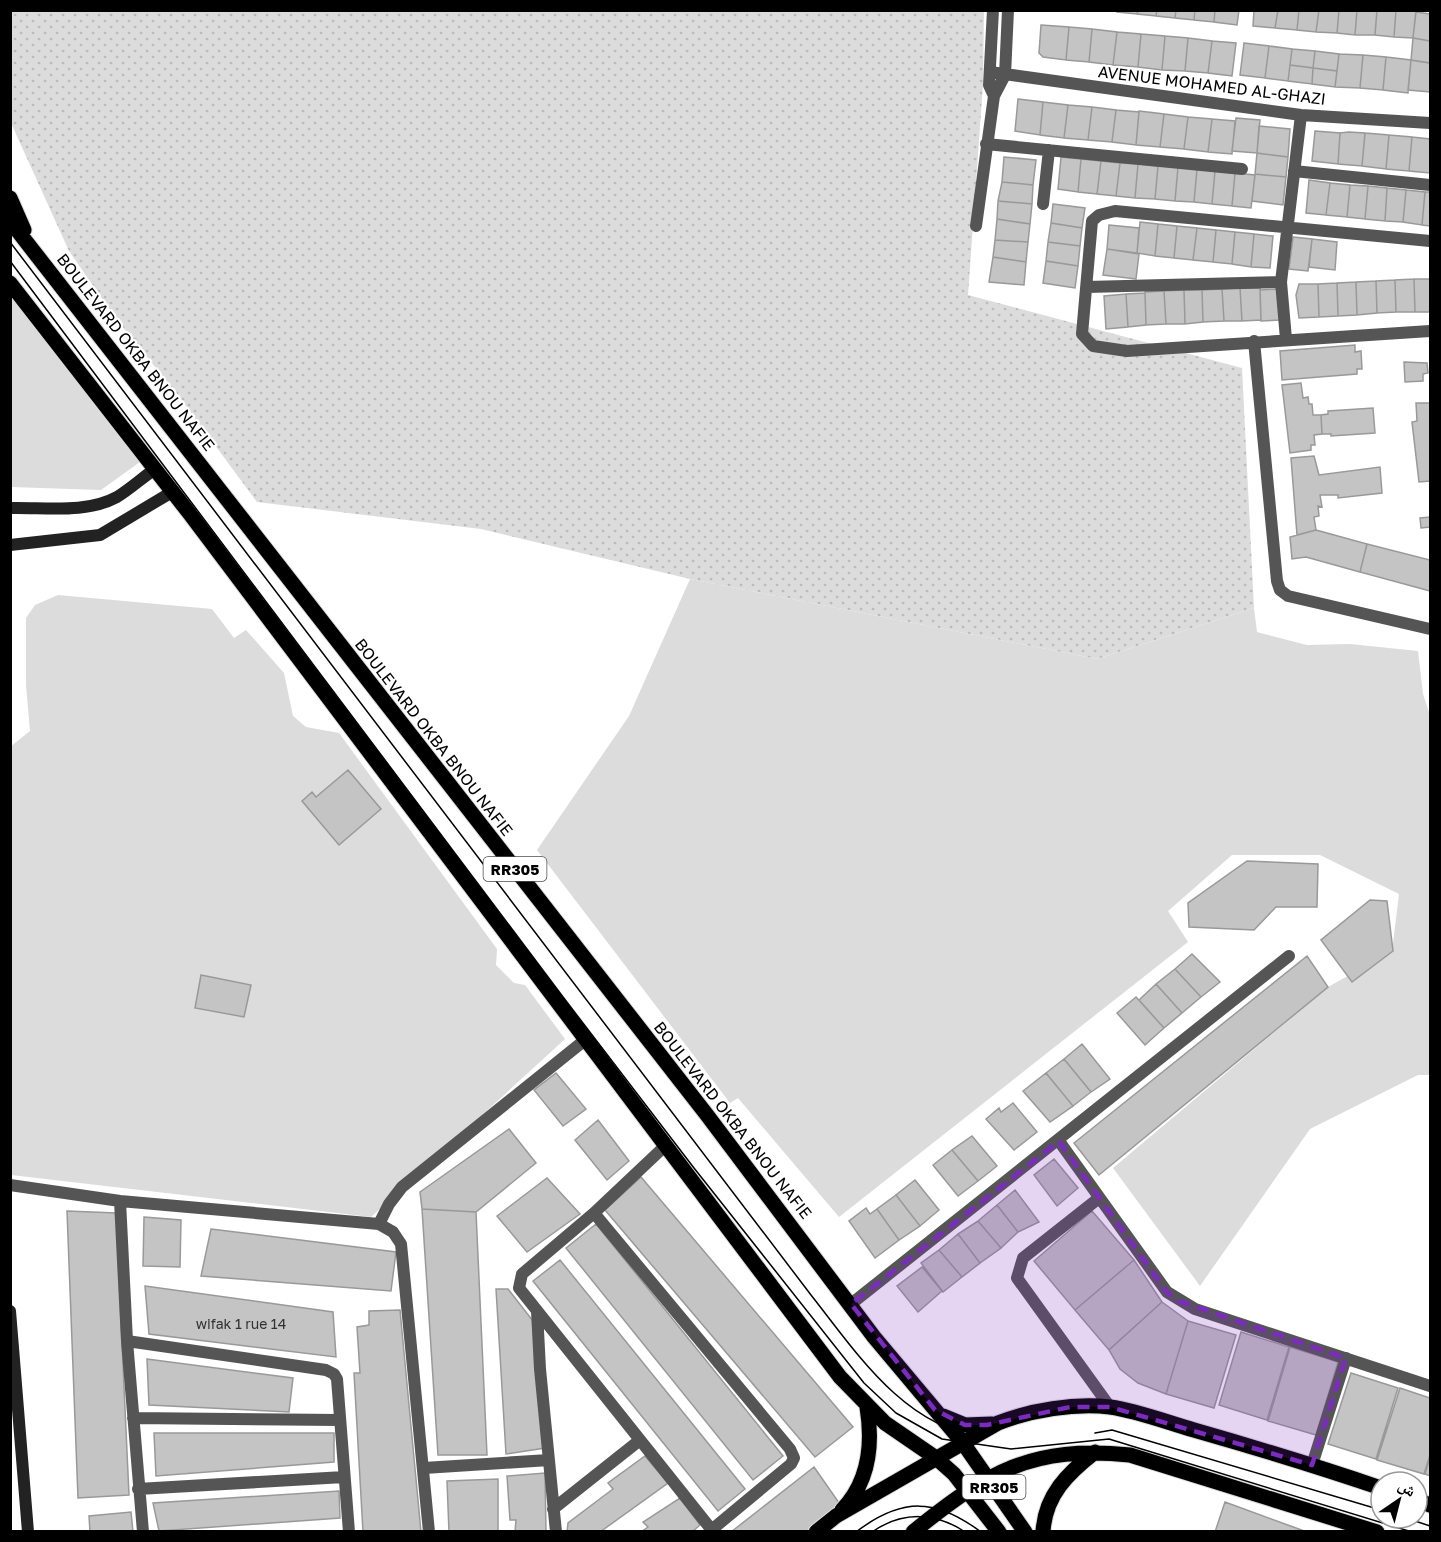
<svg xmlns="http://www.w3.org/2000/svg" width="1441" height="1542" font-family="'Golos Text','Noto Naskh Arabic',sans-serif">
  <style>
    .grass { fill: #dcdcdc }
    .park { fill: url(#park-dots) }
    .building { fill: #c4c4c4; stroke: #999; stroke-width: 1.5 }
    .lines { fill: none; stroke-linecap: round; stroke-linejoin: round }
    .primary-casing { stroke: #dbdbdb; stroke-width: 17 }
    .street { stroke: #555; stroke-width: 12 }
    .secondary { stroke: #222; stroke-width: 12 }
    .primary { stroke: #000; stroke-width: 15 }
    .tram { stroke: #000; stroke-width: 1.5 }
    .marked { fill: #7b2cbf; fill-opacity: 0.2; stroke: #7b2cbf; stroke-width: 4.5; stroke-dasharray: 12 8; stroke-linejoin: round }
    .labels { text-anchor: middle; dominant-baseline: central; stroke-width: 4.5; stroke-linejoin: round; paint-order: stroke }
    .number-label { font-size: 14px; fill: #313131 }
    .shield { fill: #fff; stroke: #4c4c4c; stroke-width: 1.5 }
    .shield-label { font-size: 15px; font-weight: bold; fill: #000 }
    .street-label { font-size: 16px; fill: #000; stroke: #fff }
  </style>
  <defs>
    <pattern id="park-dots" width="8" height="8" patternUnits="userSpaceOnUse" patternTransform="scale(1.5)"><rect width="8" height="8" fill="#dcdcdc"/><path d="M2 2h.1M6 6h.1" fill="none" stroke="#bbb" stroke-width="1.8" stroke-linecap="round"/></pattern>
  </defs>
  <rect width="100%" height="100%" fill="#fff"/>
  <!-- grass -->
  <path class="grass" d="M10 296 140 462 101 490 11 487Z
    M690 579 1097 659 1254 608 1257 632 1307 645 1350 644 1418 651 1423 694 1430 715V1075H1418L1310 1129 1200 1286 1113 1168 1328 987 1392 951 1399 894 1320 855H1232L1168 911 1188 942 839 1217 738 1098 730 1103 537 850 629 716Z
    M58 595 212 609 234 638 246 630 284 673 293 716 306 727 339 733 497 949 496 965 514 983 525 985 565 1039 371 1217 11 1175 10 747 30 731 26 685V618L35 605Z"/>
  <!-- park -->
  <path class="park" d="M10 11H984L983 85 968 295 1242 368 1254 608 1097 659 690 579 481 529 257 502 178 395 117 320 69 251 11 123Z"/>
  <!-- building -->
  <path class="building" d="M1117 10H1138L1137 14 1117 12Z
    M1138 10H1157L1156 16 1137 14Z
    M1157 10H1176L1175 18 1156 16Z
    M1176 10H1195L1194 20 1175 18Z
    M1195 10H1215L1214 22 1194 20Z
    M1215 10H1239L1237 25 1214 22Z
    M1254 10H1278L1275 28 1253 26Z
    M1278 10H1299L1297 30 1275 28Z
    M1299 10H1319L1316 32 1297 30Z
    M1319 10H1339L1337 33 1316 32Z
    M1339 10H1357L1355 35 1337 33Z
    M1357 10H1377L1375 35H1355Z
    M1377 10H1396L1394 37 1375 35Z
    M1396 10H1416L1413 38 1394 37Z
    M1416 12 1430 14V41L1413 38Z
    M1041 25 1069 27 1066 60 1043 57 1039 53Z
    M1069 27 1092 29 1089 62 1066 60Z
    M1092 29 1117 32 1113 65 1089 62Z
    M1117 32 1141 34 1138 67 1113 65Z
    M1141 34 1165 36 1162 70 1138 67Z
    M1165 36 1188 38 1185 71 1162 70Z
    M1188 38 1212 41 1208 73 1185 71Z
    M1413 38 1430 41V63L1411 60Z
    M1212 41 1236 43 1232 76 1208 73Z
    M1244 43 1269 46 1265 78 1240 75Z
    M1269 46 1292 49 1288 81 1265 78Z
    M1292 49 1315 51 1313 68 1290 65Z
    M1315 51 1339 54 1337 71 1313 68Z
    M1339 54 1363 55 1360 88 1335 87Z
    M1363 55 1386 57 1383 90 1360 88Z
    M1386 57 1411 60 1408 93 1383 90Z
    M1411 60 1430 63V92L1408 90Z
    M1290 65 1313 68 1312 84 1288 81Z
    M1313 68 1337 71 1335 87 1312 84Z
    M1018 99 1043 102 1040 135 1015 131Z
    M1043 102 1068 105 1064 138 1040 135Z
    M1068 105 1092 107 1088 140 1064 138Z
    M1092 107 1116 110 1112 142 1088 140Z
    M1116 110 1139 112 1136 145 1112 142Z
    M1139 111 1164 114 1160 147 1136 145Z
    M1164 114 1188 117 1184 149 1160 147Z
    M1188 117 1212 119 1208 152 1184 149Z
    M1236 118 1260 120 1257 153 1232 151Z
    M1212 119 1235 121 1232 154 1208 152Z
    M1259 126 1290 129 1288 157 1257 153Z
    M1315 131 1340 133 1338 164 1312 161Z
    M1349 132 1365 133 1362 166 1338 164 1340 133Z
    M1365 133 1389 135 1386 169 1362 166Z
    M1389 135 1412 137 1409 171 1386 169Z
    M1412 137 1430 139V173L1409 171Z
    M1257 153 1288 157 1286 177 1255 174Z
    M1004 157 1036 160 1033 185 1002 182Z
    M1061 157 1081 159 1078 192 1058 189Z
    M1081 159 1101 161 1097 194 1078 192Z
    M1101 161 1120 163 1116 196 1097 194Z
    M1120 163 1138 164 1135 198 1116 196Z
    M1138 164 1158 166 1155 199 1135 198Z
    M1158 166 1178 167 1175 201 1155 199Z
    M1178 167 1197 169 1194 202 1175 201Z
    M1197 169 1215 171 1212 204 1194 202Z
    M1215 171 1235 173 1232 206 1212 204Z
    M1235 173 1255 175 1251 208 1232 206Z
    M1255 174 1286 177 1283 205 1252 201Z
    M1309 180 1330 183 1326 215 1306 213Z
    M1002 182 1033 185 1032 204 998 201Z
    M1330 183 1350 185 1347 217 1326 215Z
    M1350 185 1368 186 1365 219 1347 217Z
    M1368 186 1387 188 1385 221 1365 219Z
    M1387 188 1406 190 1403 222 1385 221Z
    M1406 190 1425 192 1422 225 1403 222Z
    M1425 192H1430V226L1422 225Z
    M998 201 1032 204 1030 224 997 219Z
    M1053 204 1085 208 1082 228 1051 223Z
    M997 219 1030 224 1028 242 995 240Z
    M1140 222 1158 224 1155 256 1137 253Z
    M1051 223 1082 228 1080 246 1048 242Z
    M1158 224 1177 226 1174 258 1155 256Z
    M1109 225 1139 228 1137 253 1107 249Z
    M1177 226 1197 228 1193 260 1174 258Z
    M1197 228 1216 230 1213 262 1193 260Z
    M1216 230 1235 232 1232 264 1213 262Z
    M1235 232 1254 234 1251 267 1232 264Z
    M1254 234 1273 236 1270 268 1251 267Z
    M1293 237 1312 239 1308 271 1289 269Z
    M1312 239 1337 242 1335 270 1309 267Z
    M995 240 1028 242 1026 262 993 257Z
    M1048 242 1080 246 1078 266 1046 261Z
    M1107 249 1139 254 1136 279 1103 275Z
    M993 257 1026 262 1024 285 989 282Z
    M1046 261 1078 266 1075 288 1043 283Z
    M1414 279H1430V312H1415Z
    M1414 279 1415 312H1396L1395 280Z
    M1395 280 1396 312 1377 313 1376 281Z
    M1376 281 1377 313 1357 315 1356 282Z
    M1356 282 1357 315 1338 316 1337 283Z
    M1337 283 1338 316 1319 317 1318 284Z
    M1299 284H1318L1319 317 1299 318 1296 295Z
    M1240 288H1260L1261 320 1242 321Z
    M1240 288 1242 321H1224L1222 289Z
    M1222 289 1224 321 1203 322 1202 290Z
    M1278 289 1280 320 1261 321 1260 290Z
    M1184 290H1202L1203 322 1185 324Z
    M1184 290 1185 324H1166L1164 291Z
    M1164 291 1166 324 1146 325 1145 292Z
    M1145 293 1146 325 1128 327 1126 294Z
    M1126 294 1128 327 1106 329 1104 296Z
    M1355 345V352L1361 351 1362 369H1357V374L1282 380 1280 351Z
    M1404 362 1427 363 1428 373 1423 374V381L1405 382Z
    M1301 383 1303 398 1308 397 1309 404H1312L1313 415H1321L1322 434 1314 435 1315 445H1311V450L1290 453 1282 385Z
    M1416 403H1430V481L1419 482 1412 422 1417 421Z
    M1373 408 1375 433 1331 436V434H1322L1321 415 1328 414V411Z
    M1314 456 1319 475 1380 467 1382 493 1338 498V495H1320L1322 507 1318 506 1319 516 1314 517 1316 530 1297 535 1291 458Z
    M1430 517V527L1421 528 1420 518Z
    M1316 530 1367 544 1360 572 1306 557 1292 559 1290 537Z
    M1367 544 1430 560V591L1360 572Z
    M348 770 381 809 339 845 302 801 312 792 316 797Z
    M1247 861 1318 864 1317 907H1276L1254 930 1189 927 1188 903Z
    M1370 900 1387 901 1393 951 1352 982 1321 940Z
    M1192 954 1220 982 1201 997 1175 969Z
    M1307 956 1328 987 1099 1175 1074 1143Z
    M1175 969 1201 997 1182 1013 1156 984Z
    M201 975 251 985 244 1017 195 1008Z
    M1156 984 1182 1013 1164 1028 1139 1000Z
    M1136 997 1164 1028 1145 1045 1117 1013Z
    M1082 1044 1110 1079 1091 1092 1064 1059Z
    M1064 1059 1091 1092 1073 1106 1046 1073Z
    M556 1073 586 1109 563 1126 534 1090Z
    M1046 1073 1073 1106 1050 1122 1023 1091Z
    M1013 1103 1037 1132 1014 1150 986 1119 999 1108 1001 1112Z
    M598 1120 629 1161 607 1180 575 1140Z
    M509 1129 536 1163 476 1212 422 1209 420 1192Z
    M972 1136 997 1166 978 1181 952 1150Z
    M952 1150 978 1181 958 1196 933 1165Z
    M1054 1159 1078 1188 1057 1206 1034 1175Z
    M641 1177 853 1427 815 1457 605 1210Z
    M547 1178 580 1214 527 1252 497 1216Z
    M915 1180 939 1210 920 1226 896 1195Z
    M1015 1190 1039 1222 1018 1232 997 1205Z
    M896 1195 920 1226 899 1240 877 1209Z
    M997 1205 1018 1232 1001 1248 978 1221Z
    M866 1208 870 1214 877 1209 899 1240 875 1258 849 1221Z
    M422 1209 476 1212 487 1455H438Z
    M67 1211 116 1213 129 1495 78 1498Z
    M1092 1211 1134 1260 1075 1310 1034 1261Z
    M144 1217 181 1220 180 1267 143 1266Z
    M978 1221 1001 1248 980 1263 958 1234Z
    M596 1224 783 1456 753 1480 566 1248Z
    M211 1229 396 1252 391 1291 201 1276Z
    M958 1234 980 1263 962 1277 939 1250Z
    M939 1250 962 1277 943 1292 921 1263Z
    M560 1260 745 1489 718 1511 533 1281Z
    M1134 1260 1162 1302 1109 1350 1075 1310Z
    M922 1267 942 1291 918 1312 897 1286Z
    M145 1286 333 1312 336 1357 149 1334Z
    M496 1289H508L533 1321 545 1448 506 1454Z
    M1162 1302 1188 1321 1166 1394 1138 1383 1120 1369 1109 1350Z
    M400 1310 421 1532H363L354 1373H360L357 1327 369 1325V1311Z
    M1188 1321 1236 1335 1214 1408 1166 1394Z
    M1241 1332 1289 1347 1267 1420 1219 1405Z
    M1290 1347 1338 1362 1316 1435 1268 1421Z
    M147 1359 293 1378 289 1412 149 1405Z
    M1351 1373 1398 1388 1376 1459 1328 1444Z
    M1400 1388 1430 1398V1455L1424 1474 1377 1460Z
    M154 1433H334V1462L156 1476Z
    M645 1456 668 1483 600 1532H567L568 1523 613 1489 608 1483Z
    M1430 1457V1476L1425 1474Z
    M814 1467 842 1507 808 1532H731Z
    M545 1473 546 1532H515L516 1520H510L507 1476Z
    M498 1479V1532H449L447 1481Z
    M339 1491 340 1518 159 1531 153 1503Z
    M680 1498 700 1525 692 1532H641L648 1527 643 1522Z
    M1225 1502 1307 1532H1215Z
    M131 1512 133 1532H90L89 1516Z"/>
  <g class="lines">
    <!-- primary casing -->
    <g class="primary-casing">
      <path id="primary" d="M10 198 24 230
        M10 221 707 1115 874 1337 963 1443 1025 1532
        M10 283 190 514 840 1377 885 1423 936 1458 954 1474 999 1532
        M943 1416 965 1425 992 1424
        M1417 1500 1430 1505
        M842 1510C869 1482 873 1444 867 1407
        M816 1532 836 1516 998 1423C1031 1410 1074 1403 1110 1407 1138 1411 1166 1422 1194 1430 1257 1448 1319 1467 1381 1488
        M913 1532C987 1472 1032 1445 1130 1455L1377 1532
        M1043 1532C1045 1495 1068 1473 1095 1452"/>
    </g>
    <!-- street -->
    <path class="street" d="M993 10 989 85 994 96
      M990 72 1301 115 1430 123
      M986 144 1242 169
      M1294 171 1430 185
      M1043 204 1049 150
      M976 226 994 96 1005 75 1008 10
      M1430 241 1115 211 1099 215 1092 221 1082 334 1093 346 1127 351 1430 331
      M1087 287 1281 282
      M1286 339 1281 282 1301 115
      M1254 341 1277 581 1280 590 1288 596 1430 629
      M1059 1141 1167 1292 1195 1309 1430 1386
      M665 1146 594 1213 522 1274 519 1288 711 1529
      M10 1185 120 1201 379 1224 393 1232 401 1244 429 1532
      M1099 1198 1023 1258 1017 1278 1110 1407
      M120 1201 127 1341 143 1532
      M594 1213 790 1449 794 1458 791 1464 709 1532
      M379 1224 389 1204 402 1187 585 1040
      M851 1304 1289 956
      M537 1311 540 1369 556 1532
      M127 1341 326 1370 334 1374 337 1379 349 1532
      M133 1418 340 1420
      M1312 1465 1346 1358
      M424 1468 549 1460
      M138 1489 344 1477
      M553 1509 640 1440"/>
    <!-- secondary -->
    <path class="secondary" d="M10 508C44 507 86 514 117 497 130 489 142 478 155 469
      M10 545 100 535 172 492
      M10 1311 28 1532"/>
    <!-- primary -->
    <use href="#primary" class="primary"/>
    <!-- tram -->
    <path class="tram" d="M10 242 811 1295C856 1352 904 1427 982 1437
      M10 261 563 997 694 1168 864 1383 896 1413 942 1439 1011 1449 1109 1439 1412 1532
      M1095 1433 1112 1430 1381 1510
      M1406 1518 1430 1526
      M856 1532C902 1497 936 1498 981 1532
      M872 1532C902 1511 936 1512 965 1532"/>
  </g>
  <!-- marked area -->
  <path class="marked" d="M1059 1141 1167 1292 1179 1301 1346 1358 1312 1465 1110 1407H1070L987 1425H965L935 1410 851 1304Z"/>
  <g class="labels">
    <!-- number labels -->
    <g class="number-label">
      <text x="241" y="1323">wifak 1 rue 14</text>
    </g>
    <!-- shield labels -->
    <g class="shield">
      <rect x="483.5" y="857" width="63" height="24" rx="4.5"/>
      <rect x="962.5" y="1475" width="63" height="24" rx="4.5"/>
    </g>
    <g class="shield-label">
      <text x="515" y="869">RR305</text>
      <text x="994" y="1487">RR305</text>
    </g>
    <!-- street labels -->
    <g class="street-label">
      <text transform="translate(1212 85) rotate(7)">AVENUE MOHAMED AL-GHAZI</text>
      <text transform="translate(136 352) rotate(52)">BOULEVARD OKBA BNOU NAFIE</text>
      <text transform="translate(434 737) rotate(52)">BOULEVARD OKBA BNOU NAFIE</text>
      <text transform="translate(733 1120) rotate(52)">BOULEVARD OKBA BNOU NAFIE</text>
    </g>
  </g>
  <!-- border -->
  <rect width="1441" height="1542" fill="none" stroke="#000000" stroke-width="24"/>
  <!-- north arrow -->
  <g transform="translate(1399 1500) rotate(35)"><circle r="28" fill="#ffffff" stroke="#999999" stroke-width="1.5"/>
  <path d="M0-4.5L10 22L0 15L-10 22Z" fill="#000000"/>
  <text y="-9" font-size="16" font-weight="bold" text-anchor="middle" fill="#000000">ش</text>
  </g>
</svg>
